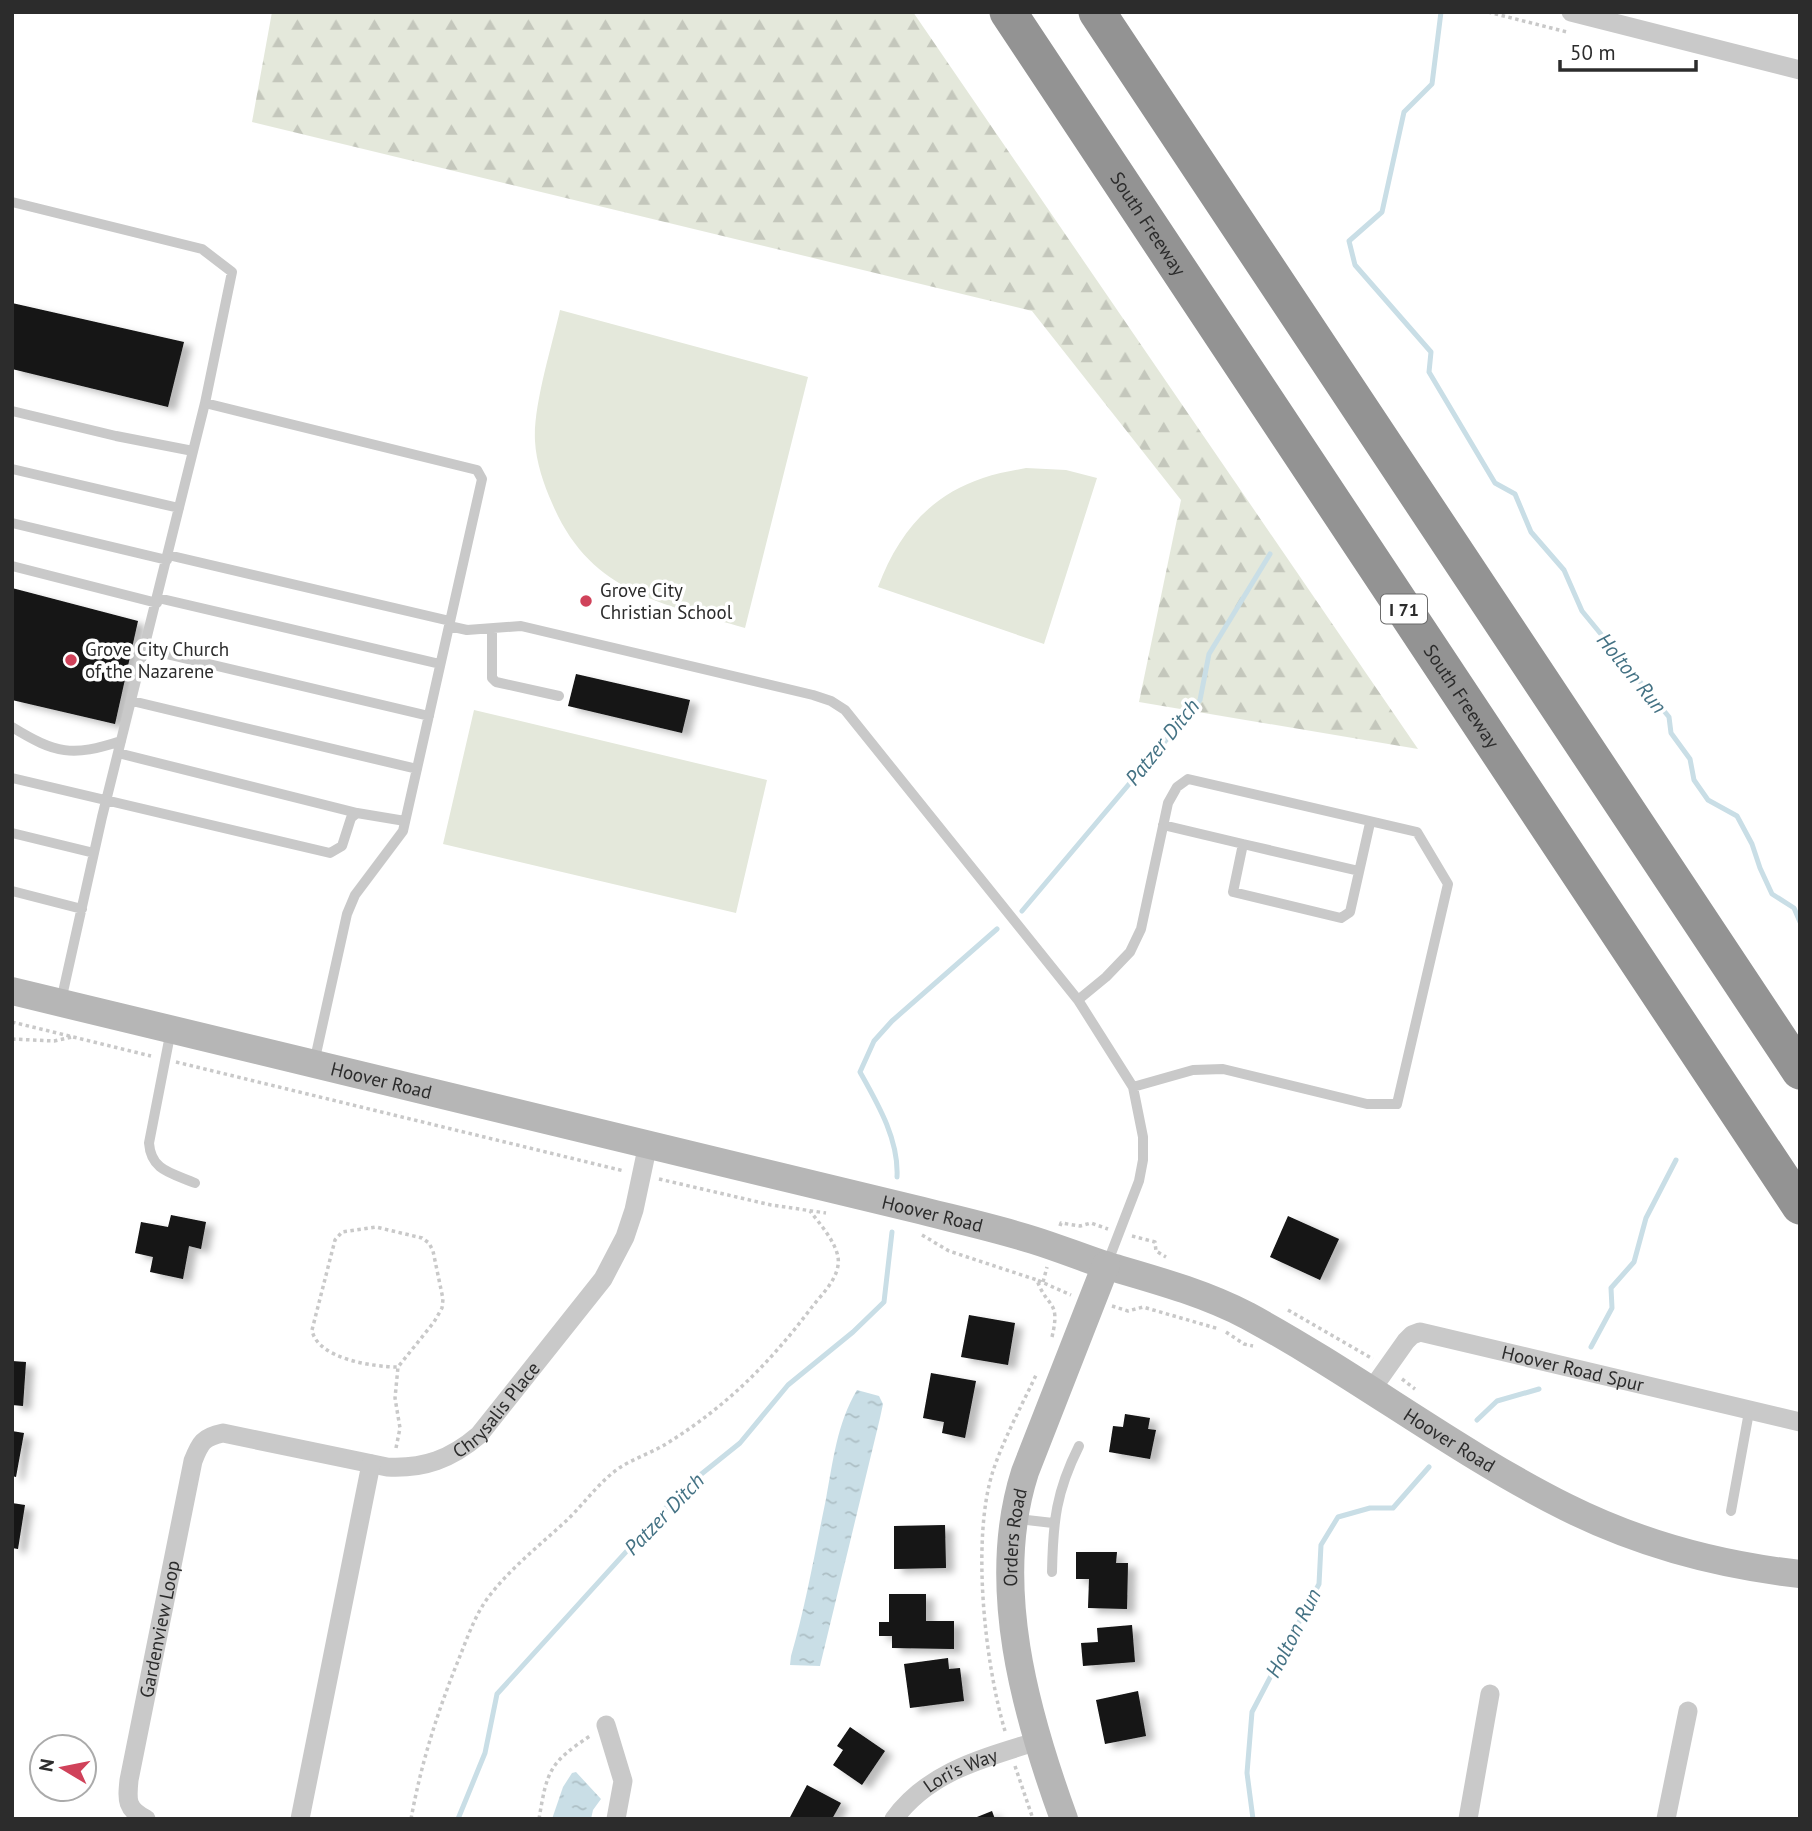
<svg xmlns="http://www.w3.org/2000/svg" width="1812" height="1831" font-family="'PT Sans',sans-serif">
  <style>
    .forest { fill: url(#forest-firs) }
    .pitch { fill: #e4e8db }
    .water { fill: url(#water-ripples) }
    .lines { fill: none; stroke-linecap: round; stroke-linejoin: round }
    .stream { stroke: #c9dee6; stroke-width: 5 }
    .building { fill: #131313; filter: url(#shadow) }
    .path { stroke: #c9c9c9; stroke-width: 3.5; stroke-dasharray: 3.5 3.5; stroke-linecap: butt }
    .lane { stroke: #c9c9c9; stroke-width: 10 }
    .street { stroke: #c9c9c9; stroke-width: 19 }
    .secondary { stroke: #b6b6b6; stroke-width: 28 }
    .highway { stroke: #939393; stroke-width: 37 }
    .poi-dot { fill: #d0425a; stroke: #fff; stroke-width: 2.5 }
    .labels { text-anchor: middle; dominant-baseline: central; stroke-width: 7; stroke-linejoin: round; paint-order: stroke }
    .shield { fill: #fff; stroke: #6b6b6b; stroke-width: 2 }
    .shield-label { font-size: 18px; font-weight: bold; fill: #2c2c2c }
    .street-label { font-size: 19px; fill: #2c2c2c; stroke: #fff }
    .poi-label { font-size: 19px; fill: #2c2c2c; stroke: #fff; text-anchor: start }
    .water-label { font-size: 21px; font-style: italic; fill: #447284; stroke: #fff }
  </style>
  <defs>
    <pattern id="forest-firs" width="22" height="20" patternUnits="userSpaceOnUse" patternTransform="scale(1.75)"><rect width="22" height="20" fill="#e4e8db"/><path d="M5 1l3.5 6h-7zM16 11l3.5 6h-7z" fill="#c4c7bc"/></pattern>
    <pattern id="water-ripples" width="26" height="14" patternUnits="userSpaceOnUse" patternTransform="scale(1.75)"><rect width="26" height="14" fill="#c9dee6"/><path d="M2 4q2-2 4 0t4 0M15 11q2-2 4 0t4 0" fill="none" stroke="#adbfc5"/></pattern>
    <filter id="shadow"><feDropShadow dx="8" dy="4.5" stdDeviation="3.5" flood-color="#0004"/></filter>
  </defs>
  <rect width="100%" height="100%" fill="#fff"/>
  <!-- forest -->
  <path class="forest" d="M272 12H913L1418 749 1139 702 1181 500 1032 311 252 122Z"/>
  <!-- pitch -->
  <path class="pitch" d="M560 310 808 377 745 628C661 603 590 593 552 503 544 485 536 462 535 441 533 406 552 346 560 310Z
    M1026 468 1066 470 1097 478 1044 644 878 587C898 534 929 496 983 478 997 473 1012 471 1026 468Z
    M474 710 767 780 736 913 443 844Z"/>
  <!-- water -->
  <path class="water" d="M857 1390 879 1396 883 1404 880 1418 820 1666 790 1665 791 1656C806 1605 815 1551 826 1499 833 1462 837 1423 857 1390Z
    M576 1772 601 1799 593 1810 591 1819H552L563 1787 572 1773Z"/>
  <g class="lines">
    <!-- stream -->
    <path class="stream" d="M1441 12 1432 84 1404 112 1382 212 1349 241 1355 265 1431 352 1429 372 1495 483 1515 494 1531 532 1564 570 1582 611 1669 717 1671 733 1690 759 1694 780 1708 800 1737 816 1752 844 1760 868 1772 894 1794 908 1800 922
      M1022 911 1200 700 1209 654 1270 554
      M897 1177C899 1140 878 1104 860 1072L874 1041 892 1021 997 929
      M1591 1347 1612 1308 1611 1288 1634 1262 1646 1218 1676 1160
      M1477 1420 1497 1401 1539 1389
      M458 1819 485 1753 497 1694 684 1488 740 1443 788 1385 853 1332 884 1302 892 1232
      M1253 1819 1247 1773 1252 1712 1319 1584 1321 1545 1338 1517 1370 1508H1393L1429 1467"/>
  </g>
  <!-- building -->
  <path class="building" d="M12 303 184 342 168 407 12 369Z
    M12 588 138 621 115 724 12 700Z
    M576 674 690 700 682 733 568 706Z
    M171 1215 206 1222 201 1249 189 1246 183 1279 150 1272 153 1257 135 1253 141 1222 168 1227Z
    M1288 1216 1339 1239 1320 1280 1270 1257Z
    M969 1315 1015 1323 1008 1365 961 1357Z
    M12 1361 26 1362 23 1406 12 1405Z
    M931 1373 976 1381 965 1438 942 1433 944 1422 923 1418Z
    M1125 1414 1150 1418 1148 1429 1156 1430 1150 1459 1109 1452 1113 1426 1123 1427Z
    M12 1431 24 1433 16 1477 12 1476Z
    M12 1503 25 1505 18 1549 12 1548Z
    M945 1525 946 1568 894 1569V1526Z
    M1076 1552H1117L1116 1563H1128L1127 1609 1088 1608 1089 1579H1076Z
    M889 1594H926V1621H954V1649L892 1648V1636H879V1622H889Z
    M1132 1625 1135 1662 1083 1666 1081 1643 1098 1642 1097 1628Z
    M948 1658 949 1669 960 1668 964 1701 910 1708 904 1664Z
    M1138 1691 1146 1736 1105 1744 1096 1700Z
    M850 1727 885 1751 862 1785 833 1765 843 1750 837 1746Z
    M807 1785 841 1803 832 1819H789Z
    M992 1811 995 1819H972Z"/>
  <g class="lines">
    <!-- path -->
    <path class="path" d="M1488 12 1567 32
      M12 1022 151 1056
      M12 1039 54 1041 72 1037
      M176 1062 624 1171
      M659 1179 771 1205 826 1213
      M1060 1226 1061 1223 1080 1226 1091 1223 1108 1229
      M922 1235 949 1251 1037 1280
      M1132 1236 1155 1242 1156 1251 1166 1257
      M1043 1282 1047 1267
      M1112 1306 1128 1311 1143 1307 1219 1329
      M1288 1310 1373 1359
      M1226 1332 1244 1344 1253 1346
      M1052 1337C1061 1299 1047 1309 1037 1280L1071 1295
      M1402 1379 1415 1389
      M396 1448 400 1428 395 1398 398 1367 434 1322 442 1308 443 1299 433 1251 429 1243 422 1238 376 1227 342 1232 335 1240 312 1330C317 1359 374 1367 398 1367
      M1005 1731C985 1664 971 1539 993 1471 1004 1438 1022 1405 1037 1373
      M1015 1766 1033 1819
      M411 1819C421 1764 437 1713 458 1661 467 1639 475 1614 490 1595 512 1567 540 1545 566 1521 584 1504 598 1483 619 1468 633 1459 651 1453 666 1444 727 1406 769 1364 812 1307 823 1293 841 1276 838 1257 835 1241 820 1224 810 1211
      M539 1819C547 1771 549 1763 590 1736"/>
    <!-- lane -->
    <path class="lane" d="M12 202 202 249 232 272 205 403 102 817 61 1001
      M205 403 477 470 482 479 403 831 355 895 347 914 314 1063
      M12 411 116 436 193 451
      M12 469 179 508
      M12 523 167 560
      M168 555 450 621
      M12 566 157 603
      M158 598 440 664
      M449 626 467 630 521 626 813 695 831 701 845 710 1078 1000 1133 1087 1143 1137V1160L1139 1181 1107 1264
      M492 629V678L496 682 559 696
      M145 649 429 716
      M132 701 417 769
      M12 727C56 754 72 757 121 741
      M118 753 357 813
      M12 778 330 853 342 846 351 818 357 813 405 821
      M1163 825 1243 844 1233 892 1341 918 1350 912 1370 823
      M12 833 94 853
      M1243 844 1359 871
      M12 891 82 909
      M1078 1000 1106 977 1130 952 1141 929 1168 803 1177 787 1188 779 1417 832 1448 884 1397 1104H1367L1223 1069 1193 1070 1133 1087
      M171 1030 149 1143C151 1171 172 1173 195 1183
      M1731 1511 1749 1412
      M1018 1519 1053 1523
      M1052 1572C1053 1521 1056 1492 1079 1446"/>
    <!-- street -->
    <g class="street">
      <path d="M1571 12 1800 70"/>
      <path id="s1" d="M1372 1389 1406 1341 1412 1335 1420 1332 1800 1422"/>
      <path d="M606 1725 623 1781 616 1819"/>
      <path id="s2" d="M146 1819C126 1809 127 1800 129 1780L193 1461C200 1443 203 1437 223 1433L387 1467C424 1469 451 1459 479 1435L603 1279 625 1237 634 1210 648 1144"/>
      <path d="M300 1819 371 1464"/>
      <path id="s3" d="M894 1819C929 1771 984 1758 1038 1741"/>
      <path d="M1468 1819 1490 1694"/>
      <path d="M1666 1819 1688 1711"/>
    </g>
    <!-- secondary -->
    <g class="secondary">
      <path id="s4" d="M12 991 915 1209C954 1219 995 1228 1033 1240 1059 1248 1083 1258 1108 1266 1156 1280 1204 1293 1248 1316 1357 1375 1456 1452 1566 1507 1640 1544 1719 1565 1800 1574"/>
      <path id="s5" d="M1064 1819C1025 1712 989 1584 1025 1472L1106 1265"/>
    </g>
    <!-- highway -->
    <g class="highway">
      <path id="s6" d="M1008 12 1800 1206"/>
      <path d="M1097 12 1800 1071"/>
    </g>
  </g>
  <!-- markers -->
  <g class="poi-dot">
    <circle cx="586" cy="601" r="7"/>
    <circle cx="71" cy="660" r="7"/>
  </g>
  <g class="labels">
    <!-- shield labels -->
    <rect class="shield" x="1381" y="594.5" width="46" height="29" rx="5"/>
    <g class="shield-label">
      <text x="1404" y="609">I 71</text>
    </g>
    <!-- street labels -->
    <g class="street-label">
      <text stroke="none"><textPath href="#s6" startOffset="254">South Freeway</textPath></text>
      <text stroke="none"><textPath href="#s6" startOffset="821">South Freeway</textPath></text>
      <text stroke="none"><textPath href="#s4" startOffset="380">Hoover Road</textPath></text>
      <text stroke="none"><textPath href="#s4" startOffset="947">Hoover Road</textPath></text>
      <text stroke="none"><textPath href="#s1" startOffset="233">Hoover Road Spur</textPath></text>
      <text stroke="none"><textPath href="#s2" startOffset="714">Chrysalis Place</textPath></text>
      <text stroke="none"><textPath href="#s4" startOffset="1516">Hoover Road</textPath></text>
      <text stroke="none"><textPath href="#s5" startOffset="289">Orders Road</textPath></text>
      <text stroke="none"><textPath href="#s2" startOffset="201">Gardenview Loop</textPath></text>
      <text stroke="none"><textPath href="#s3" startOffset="84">Lori's Way</textPath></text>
    </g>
    <!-- poi labels -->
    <g class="poi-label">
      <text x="600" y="590">Grove City<tspan x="600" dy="22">Christian School</tspan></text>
      <text x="85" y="649">Grove City Church<tspan x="85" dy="22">of the Nazarene</tspan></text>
    </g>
    <!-- water labels -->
    <g class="water-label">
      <text transform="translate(1632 673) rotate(51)">Holton Run</text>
      <text transform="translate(1162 742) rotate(-51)">Patzer Ditch</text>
      <text transform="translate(664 1514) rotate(-46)">Patzer Ditch</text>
      <text transform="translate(1293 1633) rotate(-63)">Holton Run</text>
    </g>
  </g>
  <!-- border -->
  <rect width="1812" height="1831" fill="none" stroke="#2c2c2c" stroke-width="28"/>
  <!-- north arrow -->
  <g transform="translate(63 1768) rotate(280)"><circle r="33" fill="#ffffff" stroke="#ababab" stroke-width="2"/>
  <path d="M0-5L12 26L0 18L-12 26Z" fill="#d0425a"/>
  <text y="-10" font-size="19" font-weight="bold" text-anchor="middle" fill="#2c2c2c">N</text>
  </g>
  <!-- scale -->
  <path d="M1560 60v10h136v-10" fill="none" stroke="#2c2c2c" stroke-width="3.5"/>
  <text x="1570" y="60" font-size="21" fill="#2c2c2c" stroke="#ffffff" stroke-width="5" paint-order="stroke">50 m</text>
</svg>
